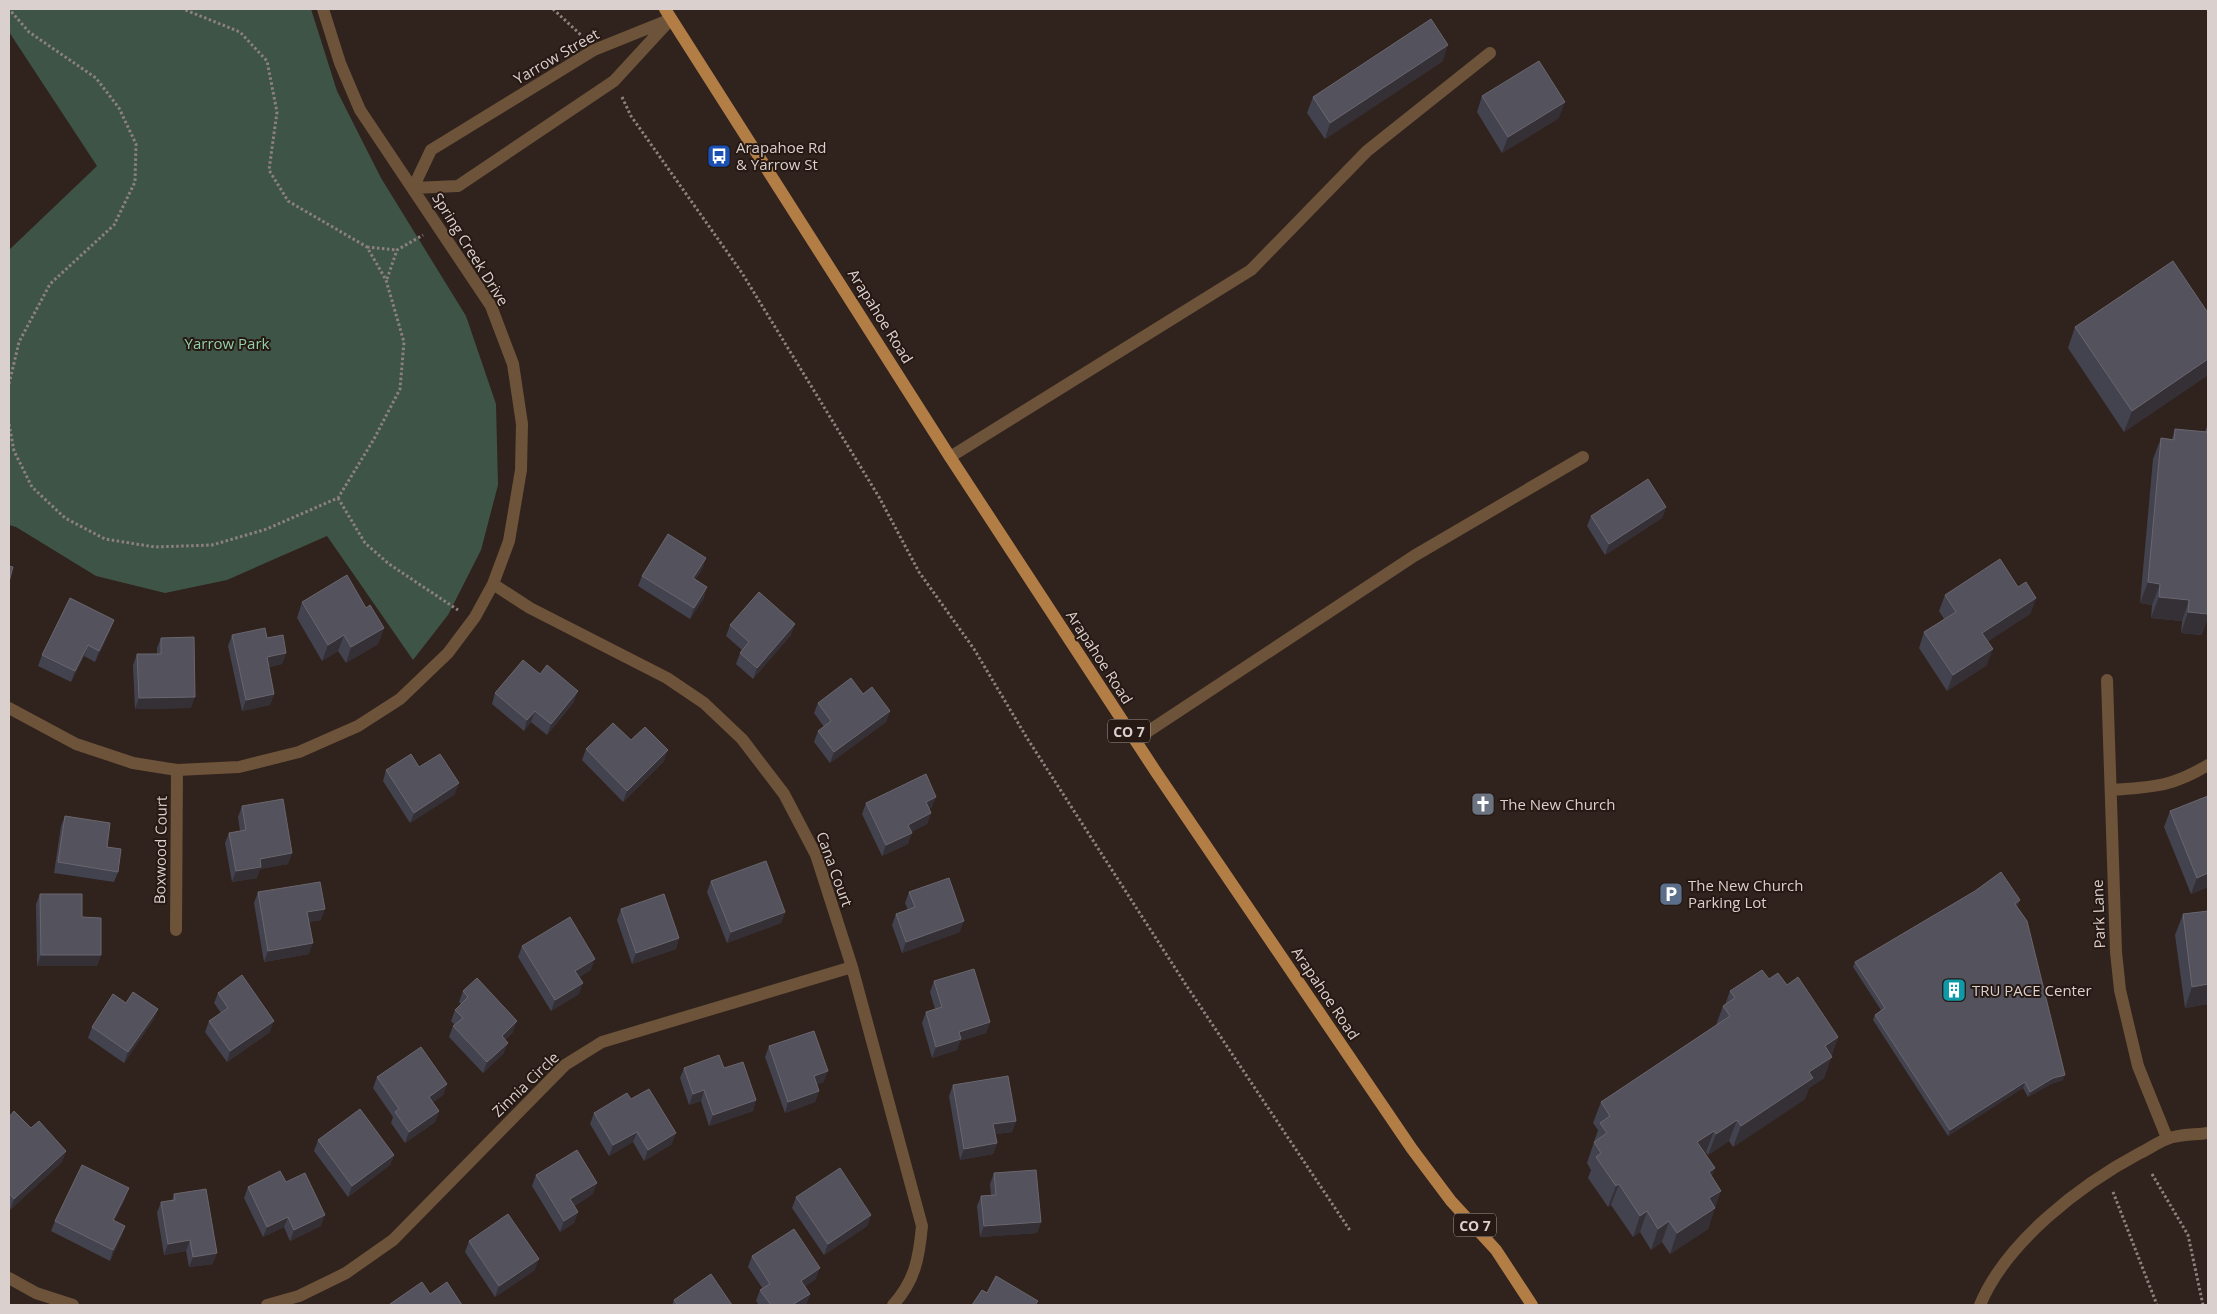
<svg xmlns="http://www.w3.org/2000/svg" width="2217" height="1314" font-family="'Open Sans',sans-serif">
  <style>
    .green { fill: #3e5446 }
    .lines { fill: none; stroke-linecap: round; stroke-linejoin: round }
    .path { stroke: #8d817d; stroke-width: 3; stroke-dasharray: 2.5 2.5; stroke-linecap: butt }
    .minor { stroke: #6c5339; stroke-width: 12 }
    .major { stroke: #b27e46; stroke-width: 12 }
    .wall { fill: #43434f }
    .shaded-wall { fill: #352f36 }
    .building { fill: #54525d; stroke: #69666e }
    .labels { text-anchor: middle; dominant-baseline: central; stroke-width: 4; stroke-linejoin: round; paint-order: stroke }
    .shield { fill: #261813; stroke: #a49995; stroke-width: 1 }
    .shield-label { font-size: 14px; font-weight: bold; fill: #dad0cd }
    .street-label { font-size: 15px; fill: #dad0cd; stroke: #261813 }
    .poi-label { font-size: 15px; fill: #dad0cd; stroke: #261813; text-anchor: start }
    .park-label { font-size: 15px; fill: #92d1aa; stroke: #261813 }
  </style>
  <rect width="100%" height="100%" fill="#30221d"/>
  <!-- green -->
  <path class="green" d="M9 9H311L337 91 381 178 466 316 496 404 498 485 481 550 448 615 413 660 327 536 227 580 165 593 96 576 16 527 9 525V250L97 166 9 32Z"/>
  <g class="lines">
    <!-- path -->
    <path class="path" d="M553 9 582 36
      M622 97 631 116 742 273 879 497 919 572 974 649 1027 738 1186 985 1351 1232
      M367 247 397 250
      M387 279 397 250 423 235
      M9 384 19 342 50 284 114 225 135 182 136 144 119 108 96 78 29 32 9 9
      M9 424 14 451 32 487 65 518 105 539 155 547 212 545 267 529 338 498 374 439 400 389 404 342 386 280 367 247 288 201 269 170 277 112 267 61 240 32 183 9
      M338 498 365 543 389 564 458 610
      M2152 1174 2188 1235 2203 1305
      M2113 1192 2157 1305"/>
    <!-- minor -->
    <path class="minor" d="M671 19 614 81 458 186 413 188 431 150 594 50Z
      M950 457 1251 270 1367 151 1490 53
      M493 584 530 608 667 678 704 703 742 739 784 794 816 855 852 967 922 1226C919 1258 915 1281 893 1305
      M2107 680 2116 952 2120 990 2138 1066 2167 1138
      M9 708 76 744 133 763 177 770 239 767 299 752 358 726 400 699 448 653 475 617 493 584 509 541 521 470 522 424 513 364 491 306 360 110 340 63 323 9
      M1135 740 1414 556 1583 457
      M2111 790C2153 787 2172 787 2208 765
      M176 930 177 770
      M9 1278 36 1293 73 1305
      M267 1305 299 1296 346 1273 393 1240 565 1065 602 1042 852 967
      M1980 1305C2006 1242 2080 1185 2140 1153 2149 1149 2158 1142 2167 1139 2179 1134 2195 1135 2208 1133"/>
    <!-- major -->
    <path class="major" d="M665 9 950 457 1156 772 1412 1149 1451 1201 1496 1250 1532 1305"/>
  </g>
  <!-- wall -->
  <path class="wall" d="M1443 61 1325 139 1307 113 1313 97Z
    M1482 96 1559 118 1502 153 1477 112Z
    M2208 313V375L2124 432 2068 348 2075 327Z
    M2208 423 2202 635 2181 633 2182 621 2151 618 2152 605 2140 603 2153 459 2161 438 2172 439 2175 429 2205 432Z
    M1666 507 1662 518 1605 555 1587 526 1591 516Z
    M706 558 702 569 695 580 704 598 690 619 638 586 642 576Z
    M2018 587 2036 598 2030 614 1988 641 1987 665 1947 691 1919 648 1924 632 1944 619 1939 611 1945 595Z
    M302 602 366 608 384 628 378 644 346 663 338 651 322 661 297 618Z
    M114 620 110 631 95 662 84 656 71 682 38 666 42 655Z
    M730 625 791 635 753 679 736 664 740 653 742 650 726 636Z
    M232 635 267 638 286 653 282 664 269 667 274 694 270 705 242 711 228 646Z
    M161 638 191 708 135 709 133 665 137 654H157V648Z
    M540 674 574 702 547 735 531 722 524 731 492 704 495 693Z
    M863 694 890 711 886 722 830 763 814 742 818 731 824 727 814 713 818 703Z
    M631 740 664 761 623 802 582 760 586 749Z
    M419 767 455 794 410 823 383 781 386 770Z
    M2208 796V887L2191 894 2164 827 2170 811Z
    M866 803 932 807 929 809 931 813 927 824 911 832 908 844 882 856 862 814Z
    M242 806 292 853 288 864 260 869 257 878 232 882 225 843 229 833 240 831 238 817Z
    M65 816 107 847 118 872 114 882 54 873 61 826Z
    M711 881 785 912 781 923 727 943 707 892Z
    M258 892 321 920 309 922V954L264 962 254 903Z
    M909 892 960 932 902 953 892 925 896 914 908 910 905 903Z
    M40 894 101 955 97 966H37L36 904Z
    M2018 906 2017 907 2063 1080 2051 1084 2028 1097 2023 1088 1948 1136 1873 1020 1875 1015 1881 1010 1853 967 1855 962Z
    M621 909 679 938 676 949 632 964 617 920Z
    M2208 911V1004L2185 1008 2175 935 2183 914Z
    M522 946 591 970 579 977V994L551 1011 518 957Z
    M1769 979 1787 985 1838 1037 1824 1078 1809 1088 1805 1099 1733 1147 1729 1141 1708 1155 1706 1152 1705 1153 1712 1177 1715 1207 1708 1229 1670 1254 1662 1242 1651 1250 1640 1232 1633 1237 1611 1205 1608 1207 1588 1178 1591 1170 1587 1163 1598 1130 1593 1123 1601 1102 1716 1025 1723 1006 1725 1005 1730 991Z
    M934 981 990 1022 986 1033 960 1041 957 1050 932 1058 922 1023 926 1012 935 1009 930 992Z
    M463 991 513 1032 505 1040 504 1053 483 1073 449 1037 453 1026 455 1025 451 1021 455 1010 461 1004 459 1002Z
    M218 993 270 1032 227 1062 205 1032 209 1021 221 1013 214 1003Z
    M126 1003 158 1009 154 1019 124 1063 88 1038 92 1027Z
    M769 1046 824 1082 816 1084 819 1091 815 1102 785 1113 765 1057Z
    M684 1068H724L756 1100 753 1111 709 1126 701 1101 689 1105 680 1078Z
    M377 1077 447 1084 443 1095 433 1102 439 1111 435 1122 405 1143 391 1123 393 1117 373 1088Z
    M953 1085 1016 1121 1012 1132 995 1134 997 1143 993 1154 960 1160 949 1096Z
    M631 1099 672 1144 644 1161 633 1142 609 1156 590 1124 594 1113Z
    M9 1117 31 1128 66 1151 62 1162 10 1210 9 1208Z
    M318 1140 394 1155 390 1165 348 1197 314 1151Z
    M994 1173 1041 1222 1037 1233 980 1237 977 1206 981 1196 991 1195 990 1184Z
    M536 1175 593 1194 574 1206 578 1212 574 1223 560 1232 532 1186Z
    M286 1182 321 1226 290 1241 284 1227 263 1237 244 1198 248 1187Z
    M174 1194 213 1264 189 1267 186 1251 164 1255 157 1213 161 1202 172 1200Z
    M796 1197 871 1215 867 1226 824 1255 792 1208Z
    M125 1199 114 1221 125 1226 121 1237 110 1261 51 1231 55 1221Z
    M469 1241 535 1270 495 1297 465 1252Z
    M752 1256 816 1279 805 1286 810 1294 806 1305H759L756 1301 760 1290 763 1289 748 1267Z
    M674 1300 732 1305H672Z"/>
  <!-- shaded-wall -->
  <path class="shaded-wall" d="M1448 45 1443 61 1325 139 1330 123Z
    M1565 102 1559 118 1502 153 1508 137Z
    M2208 359V375L2124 432 2132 411Z
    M1666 507 1662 518 1605 555 1609 544Z
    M706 558 702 569 689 589 693 578Z
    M2148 582 2160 584 2152 605 2140 603Z
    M707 587 704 598 690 619 694 608Z
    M2159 597 2189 600 2182 621 2151 618Z
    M2036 598 2030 614 1977 649 1982 633Z
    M2188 612 2208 614V618L2202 635 2181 633Z
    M114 620 110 631 95 662 99 651Z
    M795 624 791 635 753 679 757 668Z
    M384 628 378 644 346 663 351 647Z
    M344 635 338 651 322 661 328 645Z
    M88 645 84 656 71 682 75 671Z
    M1993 649 1987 665 1947 691 1953 675Z
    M286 653 282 664 263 668 267 657Z
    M578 691 574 702 547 735 551 724Z
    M274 694 270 705 242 711 246 700Z
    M195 697 191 708 135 709 139 698Z
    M535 711 531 722 524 731 527 720Z
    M890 711 886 722 830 763 834 752Z
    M668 750 664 761 623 802 627 791Z
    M459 783 455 794 410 823 414 813Z
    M936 797 932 807 922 812 926 802Z
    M931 813 927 824 904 836 908 825Z
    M912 833 908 844 882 856 886 845Z
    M292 853 288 864 260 869 257 878 232 882 236 871 260 859Z
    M2208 873V887L2191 894 2197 878Z
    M2020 900 2018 906 2013 910 2015 904Z
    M325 909 321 920 303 923 307 912Z
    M785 912 781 923 727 943 731 932Z
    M964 921 960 932 902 953 906 942Z
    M679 938 676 949 632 964 636 953Z
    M313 943 309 954 264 962 268 951Z
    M41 955H101L97 966H37Z
    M595 959 591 970 572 982 575 971Z
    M583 983 579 994 551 1011 555 1000Z
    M2208 984V1004L2185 1008 2192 987Z
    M158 1009 154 1019 124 1063 128 1052Z
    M274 1021 270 1032 227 1062 230 1051Z
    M517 1021 513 1032 498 1047 502 1036Z
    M990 1022 986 1033 960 1041 957 1050 932 1058 936 1047 959 1032Z
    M1838 1037 1824 1078 1809 1088 1805 1099 1733 1147 1741 1126 1809 1072 1825 1046Z
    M508 1043 504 1053 483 1073 487 1062Z
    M828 1071 824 1082 810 1087 814 1076Z
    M2065 1075 2063 1080 2051 1084 2028 1097 2030 1092 2053 1078Z
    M2025 1082 2023 1088 1948 1136 1950 1130Z
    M447 1084 443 1095 425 1108 429 1097Z
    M704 1090 701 1101 689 1105 693 1094Z
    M819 1091 815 1102 785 1113 788 1102Z
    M756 1100 753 1111 709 1126 713 1115Z
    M439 1111 435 1122 405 1143 409 1132Z
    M1737 1120 1729 1141 1708 1155 1716 1134Z
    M1016 1121 1012 1132 990 1135 993 1124Z
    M1714 1131 1706 1152 1690 1163 1697 1142Z
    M637 1132 633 1142 609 1156 613 1145Z
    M676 1133 672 1144 644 1161 648 1150Z
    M997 1143 993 1154 960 1160 964 1149Z
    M66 1151 62 1162 10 1210 14 1199Z
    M394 1155 390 1165 348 1197 352 1186Z
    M1715 1168 1707 1189 1709 1172Z
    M597 1183 593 1194 566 1210 570 1199Z
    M1619 1184 1611 1205 1608 1207 1616 1186Z
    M129 1188 125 1199 109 1231 113 1220Z
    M1721 1191 1708 1229 1670 1254 1677 1233 1709 1198Z
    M1647 1211 1640 1232 1633 1237 1640 1216Z
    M578 1212 574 1223 560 1232 564 1221Z
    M325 1215 321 1226 290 1241 294 1230Z
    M871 1215 867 1226 824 1255 828 1244Z
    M288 1217 284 1227 263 1237 267 1227Z
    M1669 1221 1662 1242 1651 1250 1658 1229Z
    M1041 1222 1037 1233 980 1237 984 1226Z
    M125 1226 121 1237 110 1261 113 1250Z
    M190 1240 186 1251 164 1255 168 1244Z
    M217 1253 213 1264 189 1267 193 1257Z
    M539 1259 535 1270 495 1297 499 1286Z
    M820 1268 816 1279 797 1291 801 1281Z
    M810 1294 806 1305H792Z"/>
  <!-- building -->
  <path class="building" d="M1431 19 1448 45 1330 123 1313 97Z
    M1539 61 1565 102 1508 137 1482 96Z
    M2173 261 2208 313V359L2132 411 2075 327Z
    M2208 423V614L2188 612 2189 600 2159 597 2160 584 2148 582 2161 438 2174 440 2175 429 2207 432Z
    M1648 479 1666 507 1609 544 1591 516Z
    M668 534 706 558 693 578 707 587 694 608 642 576Z
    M2000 559 2018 587 2026 582 2036 598 1982 633 1993 649 1953 675 1924 632 1956 612 1945 595Z
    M9 566 13 567 9 582Z
    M347 575 366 608 370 605 384 628 351 647 344 635 328 645 302 602Z
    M759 592 795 624 757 668 740 653 749 642 730 625Z
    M70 598 114 620 99 651 88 645 75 671 42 655Z
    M265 628 267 638 283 635 286 653 267 657 274 694 246 700 232 635Z
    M194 637 195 697 139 698 137 654H161V638Z
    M523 660 540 674 547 665 578 691 551 724 535 711 527 720 495 693Z
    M851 678 863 694 872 687 890 711 834 752 818 731 831 721 818 703Z
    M613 723 631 740 645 727 668 750 627 791 586 749Z
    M411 754 419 767 440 754 459 783 414 813 386 770Z
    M926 774 936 797 926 802 931 813 908 825 912 833 886 845 866 803Z
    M2208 796V873L2197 878 2170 811Z
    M283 799 292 853 260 859 261 867 236 871 229 833 246 830 242 806Z
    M65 816 110 823 107 847 121 849 118 872 58 862Z
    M766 861 785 912 731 932 711 881Z
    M2001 872 2020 900 2015 904 2027 921 2065 1075 2053 1078 2030 1092 2025 1082 1950 1130 1875 1015 1885 1008 1855 962 1975 891Z
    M949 878 964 921 906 942 896 914 915 907 909 892Z
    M320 882 325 909 307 912 313 943 268 951 258 892Z
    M40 894H82V917L101 918V955H41Z
    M664 894 679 938 636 953 621 909Z
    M2208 911V984L2192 987 2183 914Z
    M570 917 595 959 575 971 583 983 555 1000 522 946Z
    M974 969 990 1022 959 1032 961 1039 936 1047 926 1012 942 1007 934 981Z
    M1762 970 1769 979 1778 973 1787 985 1798 977 1838 1037 1825 1046 1832 1057 1809 1072 1813 1078 1741 1126 1737 1120 1716 1134 1714 1131 1697 1142 1715 1168 1709 1172 1721 1191 1709 1198 1715 1208 1677 1233 1669 1221 1658 1229 1647 1211 1640 1216 1619 1184 1616 1186 1596 1157 1601 1153 1594 1142 1607 1133 1600 1123 1610 1116 1601 1102 1730 1016 1723 1006 1735 998 1730 991Z
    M242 975 274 1021 230 1051 209 1021 228 1008 218 993Z
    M477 978 517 1021 502 1036 508 1043 487 1062 453 1026 463 1018 455 1010 468 997 463 991Z
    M133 992 158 1009 128 1052 92 1027 113 994 126 1003Z
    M814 1031 828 1071 814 1076 819 1091 788 1102 769 1046Z
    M421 1047 447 1084 429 1097 439 1111 409 1132 395 1112 399 1109 377 1077Z
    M719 1055 724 1068 743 1062 756 1100 713 1115 704 1090 693 1094 684 1068Z
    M1008 1076 1016 1121 993 1124 997 1143 964 1149 953 1085Z
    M649 1089 676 1133 648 1150 637 1132 613 1145 594 1113 627 1093 631 1099Z
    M360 1109 394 1155 352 1186 318 1140Z
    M14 1111 31 1128 39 1121 66 1151 14 1199 9 1193V1117Z
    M577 1150 597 1183 570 1199 578 1212 564 1221 536 1175Z
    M82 1165 129 1188 113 1220 125 1226 113 1250 55 1221Z
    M840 1168 871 1215 828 1244 796 1197Z
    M1036 1170 1041 1222 984 1226 981 1196 996 1195 994 1173Z
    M280 1171 286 1182 305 1173 325 1215 294 1230 288 1217 267 1227 248 1187Z
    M206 1189 217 1253 193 1257 190 1240 168 1244 161 1202 175 1200 174 1194Z
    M508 1214 539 1259 499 1286 469 1241Z
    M794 1229 820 1268 801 1281 810 1294 792 1305H771L760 1290 770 1284 752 1256Z
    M711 1274 732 1305H678L674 1300Z
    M996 1276 1038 1301 1035 1305H972L982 1290 987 1293Z
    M422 1282 430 1294 447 1282 462 1305H391L390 1304Z"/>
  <!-- icons -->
  <defs>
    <g id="bus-square" transform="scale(1.25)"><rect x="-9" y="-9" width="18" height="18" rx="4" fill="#1a4fb4" stroke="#261813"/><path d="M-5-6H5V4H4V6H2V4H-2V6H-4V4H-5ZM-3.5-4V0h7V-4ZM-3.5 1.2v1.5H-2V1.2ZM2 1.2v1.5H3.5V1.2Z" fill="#fff"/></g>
    <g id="church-square" transform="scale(1.25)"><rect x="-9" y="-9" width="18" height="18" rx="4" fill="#6b7280" stroke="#261813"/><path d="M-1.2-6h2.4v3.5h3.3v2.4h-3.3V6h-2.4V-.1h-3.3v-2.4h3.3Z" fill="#fff"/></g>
    <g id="parking-square" transform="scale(1.25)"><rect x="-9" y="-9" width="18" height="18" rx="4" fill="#5c6f8a" stroke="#261813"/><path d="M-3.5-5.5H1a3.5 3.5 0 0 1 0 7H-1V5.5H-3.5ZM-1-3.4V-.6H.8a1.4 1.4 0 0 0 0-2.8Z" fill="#fff"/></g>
    <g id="building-square" transform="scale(1.25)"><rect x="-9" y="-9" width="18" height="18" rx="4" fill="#0f9aa8" stroke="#261813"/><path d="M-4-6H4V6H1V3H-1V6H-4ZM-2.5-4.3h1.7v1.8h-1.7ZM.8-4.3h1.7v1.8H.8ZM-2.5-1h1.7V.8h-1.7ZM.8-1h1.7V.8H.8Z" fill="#fff"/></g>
  </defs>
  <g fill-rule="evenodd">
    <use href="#bus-square" x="719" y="156"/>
    <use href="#church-square" x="1483" y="804"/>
    <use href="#parking-square" x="1671" y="894"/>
    <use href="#building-square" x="1954" y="990"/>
  </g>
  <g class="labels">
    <!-- shield labels -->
    <g class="shield">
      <rect x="1108" y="719.5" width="42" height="23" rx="4"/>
      <rect x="1454" y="1213.5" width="42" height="23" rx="4"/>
    </g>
    <g class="shield-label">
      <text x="1129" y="731">CO 7</text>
      <text x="1475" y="1225">CO 7</text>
    </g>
    <!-- street labels -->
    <g class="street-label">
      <text transform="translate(556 56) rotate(-30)">Yarrow Street</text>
      <text transform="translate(471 249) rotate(58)">Spring Creek Drive</text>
      <text transform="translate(881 316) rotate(58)">Arapahoe Road</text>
      <text transform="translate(1100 657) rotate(57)">Arapahoe Road</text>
      <text transform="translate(160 850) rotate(-89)">Boxwood Court</text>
      <text transform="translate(835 869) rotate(70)">Cana Court</text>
      <text transform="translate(2098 914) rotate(-92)">Park Lane</text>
      <text transform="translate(1326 993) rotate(56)">Arapahoe Road</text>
      <text transform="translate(525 1084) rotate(-44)">Zinnia Circle</text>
    </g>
    <!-- poi labels -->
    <g class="poi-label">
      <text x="736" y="147">Arapahoe Rd<tspan x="736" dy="17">&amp; Yarrow St</tspan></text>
      <text x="1500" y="804">The New Church</text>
      <text x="1688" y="885">The New Church<tspan x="1688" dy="17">Parking Lot</tspan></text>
      <text x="1972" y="990">TRU PACE Center</text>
    </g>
    <!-- park labels -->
    <g class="park-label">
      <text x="227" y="343">Yarrow Park</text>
    </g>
  </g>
  <!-- border -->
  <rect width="2217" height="1314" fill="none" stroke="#dad0cd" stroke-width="20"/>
</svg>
